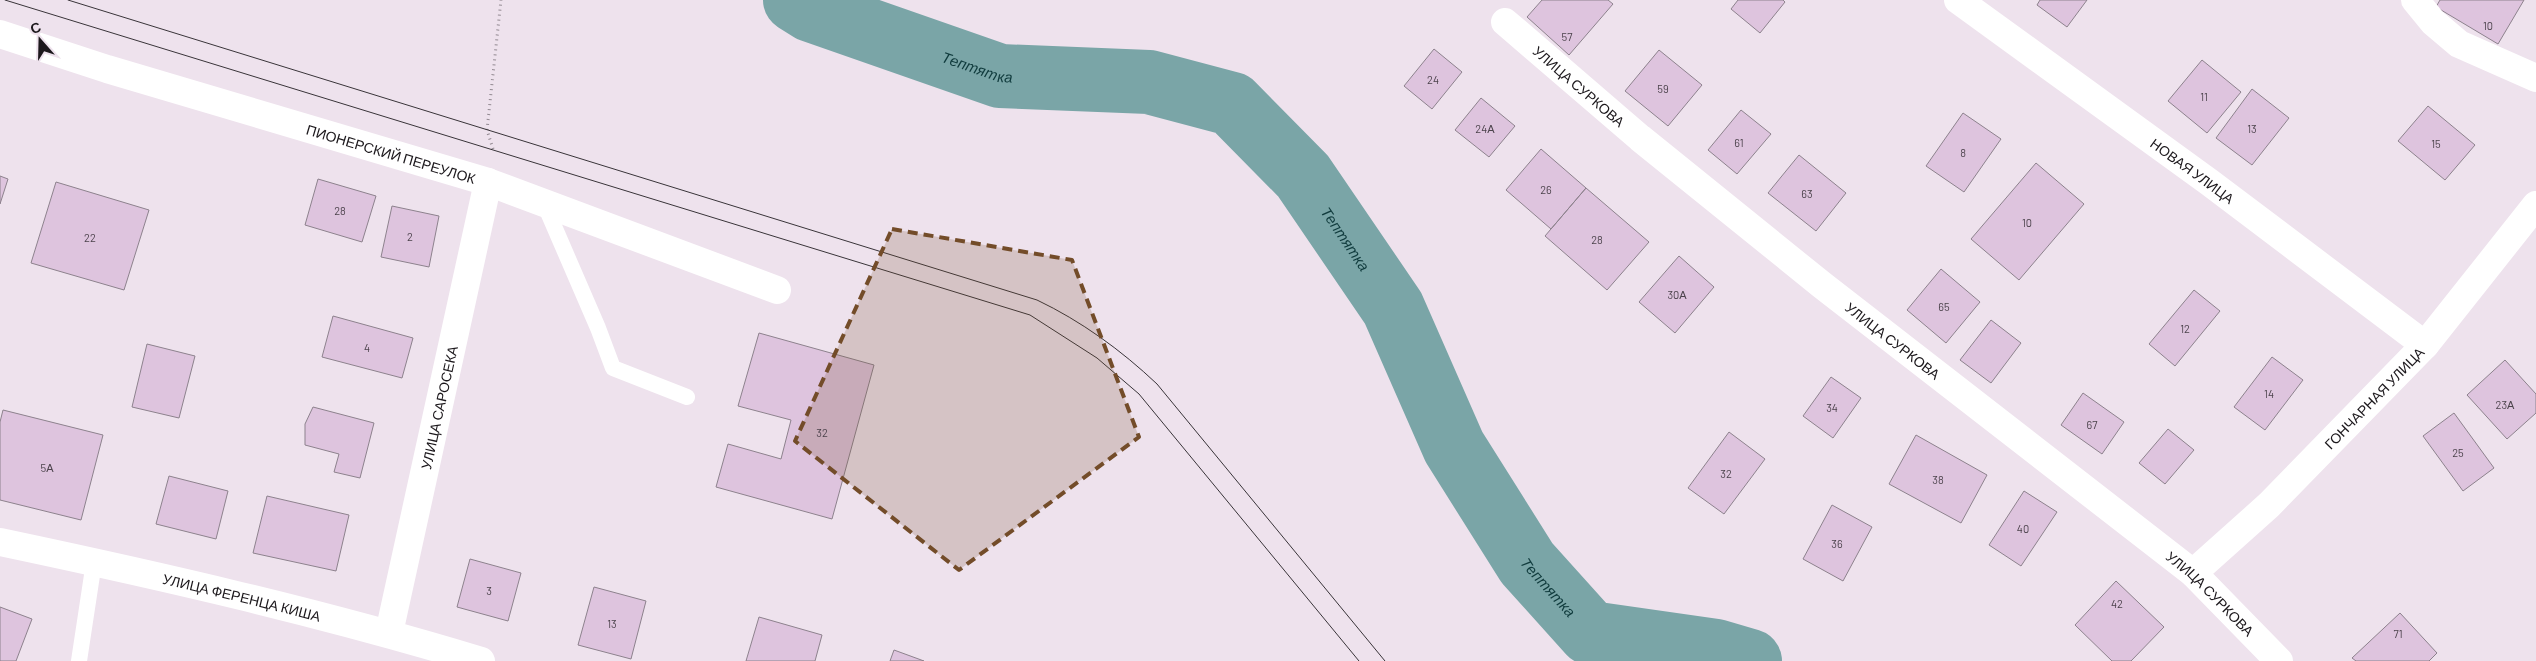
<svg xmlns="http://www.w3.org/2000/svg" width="2536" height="661" font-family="Barlow,sans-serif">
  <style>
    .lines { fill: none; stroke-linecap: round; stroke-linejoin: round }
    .river { stroke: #7aa5a7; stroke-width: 64 }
    .building { fill: #dec4de; stroke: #8d828d }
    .path { stroke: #938a92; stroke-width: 3; stroke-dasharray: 1 4; stroke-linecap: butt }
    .service { stroke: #fff; stroke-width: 16 }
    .minor { stroke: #fff; stroke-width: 28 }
    .tram { stroke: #393439; stroke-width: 1 }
    .marked { fill: #734c29; fill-opacity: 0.2; stroke: #734c29; stroke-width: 4; stroke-dasharray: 10 6; stroke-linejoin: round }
    .labels { text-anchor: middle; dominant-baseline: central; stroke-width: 4.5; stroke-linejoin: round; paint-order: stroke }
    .number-label { font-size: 11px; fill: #4c434c }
    .street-label { font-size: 14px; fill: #1c181c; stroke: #eee2ed }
    .water-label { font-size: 15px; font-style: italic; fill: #103b3d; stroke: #eee2ed }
  </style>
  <rect width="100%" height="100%" fill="#eee2ed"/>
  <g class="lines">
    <!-- river -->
    <path class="river" id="s1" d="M795 0 811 10 1000 76 1149 82 1232 104 1303 176 1393 308 1454 447 1527 563 1590 633 1716 651 1750 661"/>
  </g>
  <!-- building -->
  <path class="building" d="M1542 0H1608L1613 4 1569 55 1527 17Z
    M1738 0H1783L1785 2 1760 33 1731 9Z
    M2040 0H2087L2067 27 2037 5Z
    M2440 0H2524L2498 44 2436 7Z
    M1434 49 1462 72 1432 109 1404 86Z
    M1659 50 1702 85 1668 126 1625 91Z
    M2202 60 2241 92 2207 133 2168 101Z
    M2252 89 2289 118 2252 165 2216 138Z
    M1481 98 1515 126 1489 157 1455 130Z
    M2428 106 2475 145 2445 180 2398 141Z
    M1741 110 1771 134 1737 174 1708 150Z
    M1963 113 2001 139 1964 192 1926 166Z
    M1541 149 1586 188 1551 229 1506 190Z
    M1799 155 1846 193 1816 231 1768 193Z
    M2036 163 2084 204 2019 280 1971 239Z
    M0 176 8 179 0 204Z
    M318 179 376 196 362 242 305 225Z
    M56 182 149 210 124 290 31 263Z
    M1586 188 1649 242 1607 290 1545 236Z
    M392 206 439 216 429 267 381 257Z
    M1679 256 1714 287 1675 333 1639 302Z
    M1941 269 1980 302 1946 343 1907 310Z
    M2194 290 2220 311 2175 366 2149 344Z
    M333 316 413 338 402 378 322 357Z
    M1991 320 2021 343 1991 383 1960 360Z
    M759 333 874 365 832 519 716 487 728 444 781 459 791 420 738 406Z
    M147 344 195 356 179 418 132 407Z
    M2272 357 2303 380 2265 430 2234 407Z
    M2505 360 2536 394V413L2507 439 2467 395Z
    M1831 377 1861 398 1833 438 1803 416Z
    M2083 393 2124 422 2102 454 2061 425Z
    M313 407 374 423 360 478 334 472 339 454 305 445V424Z
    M3 410 103 435 81 520 0 500V422Z
    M2454 413 2494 468 2463 491 2423 436Z
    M2168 429 2194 450 2165 484 2139 463Z
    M1729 432 1765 459 1724 514 1688 488Z
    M1916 435 1987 475 1961 523 1889 484Z
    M169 476 228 491 216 539 156 524Z
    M2024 491 2057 512 2021 566 1989 545Z
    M267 496 349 515 336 571 253 553Z
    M1832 505 1872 527 1843 581 1803 559Z
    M470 559 521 573 508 621 457 607Z
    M2116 581 2164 627 2131 661H2112L2075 625Z
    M594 587 646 601 631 659 578 645Z
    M0 607 32 619 16 661H0Z
    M2400 613 2437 653 2429 661H2356L2352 658Z
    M759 617 822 635 815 661H746Z
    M894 650 924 661H890Z"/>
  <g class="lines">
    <!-- path -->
    <path class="path" d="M493 149 487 130 501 0"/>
    <!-- service -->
    <path class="service" d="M544 203 598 328 613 368 687 397
      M79 661 94 562"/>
    <!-- minor -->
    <g class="minor">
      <path id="s2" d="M1958 0 2209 182 2425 345"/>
      <path d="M2415 0 2433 22 2459 44 2536 78"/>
      <path id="s3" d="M1505 22 1640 138 1822 285 2193 573 2279 661"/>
      <path id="s4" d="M0 34 107 69 488 182 777 290"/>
      <path id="s5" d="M0 542C161 576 323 613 481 661"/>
      <path id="s6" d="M2193 573 2269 505 2425 345 2536 205"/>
      <path id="s7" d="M389 633 488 182"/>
    </g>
    <!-- tram -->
    <path class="tram" d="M5 0 1030 315 1097 358 1139 394 1359 661
      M68 0 1037 300C1081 321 1121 350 1157 384L1385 661"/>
  </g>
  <!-- marked area -->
  <path class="marked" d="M892 229 1072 260 1139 437 959 570 795 441Z"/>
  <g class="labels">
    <!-- number labels -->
    <g class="number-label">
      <text x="2488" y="25">10</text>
      <text x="1567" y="36">57</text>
      <text x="1433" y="79">24</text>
      <text x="1663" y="88">59</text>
      <text x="2204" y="96">11</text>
      <text x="1485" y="128">24А</text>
      <text x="2252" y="128">13</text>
      <text x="1739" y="142">61</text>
      <text x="2436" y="143">15</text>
      <text x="1963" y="152">8</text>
      <text x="1546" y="189">26</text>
      <text x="1807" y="193">63</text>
      <text x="340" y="210">28</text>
      <text x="2027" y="222">10</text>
      <text x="410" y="236">2</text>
      <text x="90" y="237">22</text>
      <text x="1597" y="239">28</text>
      <text x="1677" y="294">30А</text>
      <text x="1944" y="306">65</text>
      <text x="2185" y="328">12</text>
      <text x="367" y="347">4</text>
      <text x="2269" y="393">14</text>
      <text x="2505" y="404">23А</text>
      <text x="1832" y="407">34</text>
      <text x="2092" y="424">67</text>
      <text x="822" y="432">32</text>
      <text x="2458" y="452">25</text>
      <text x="47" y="467">5А</text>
      <text x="1726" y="473">32</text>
      <text x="1938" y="479">38</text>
      <text x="2023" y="528">40</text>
      <text x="1837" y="543">36</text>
      <text x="489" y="590">3</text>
      <text x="2117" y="603">42</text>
      <text x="612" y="623">13</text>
      <text x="2398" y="633">71</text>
    </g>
    <!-- street labels -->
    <g class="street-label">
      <text stroke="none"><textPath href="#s3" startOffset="98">УЛИЦА СУРКОВА</textPath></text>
      <text stroke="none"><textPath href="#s4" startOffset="409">ПИОНЕРСКИЙ ПЕРЕУЛОК</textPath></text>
      <text stroke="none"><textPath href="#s2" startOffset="290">НОВАЯ УЛИЦА</textPath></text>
      <text stroke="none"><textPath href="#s3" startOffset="502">УЛИЦА СУРКОВА</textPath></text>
      <text stroke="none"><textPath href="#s6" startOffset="252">ГОНЧАРНАЯ УЛИЦА</textPath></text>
      <text stroke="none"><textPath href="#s7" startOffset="231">УЛИЦА САРОСЕКА</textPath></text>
      <text stroke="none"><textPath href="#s3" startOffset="908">УЛИЦА СУРКОВА</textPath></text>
      <text stroke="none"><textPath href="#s5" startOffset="248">УЛИЦА ФЕРЕНЦА КИША</textPath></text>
    </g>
    <!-- water labels -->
    <g class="water-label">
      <text stroke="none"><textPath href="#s1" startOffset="195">Тептятка</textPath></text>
      <text stroke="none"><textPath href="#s1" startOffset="631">Тептятка</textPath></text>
      <text stroke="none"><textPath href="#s1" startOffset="1036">Тептятка</textPath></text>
    </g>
  </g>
  <!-- north arrow -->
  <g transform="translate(40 40) rotate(340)" stroke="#eee2ed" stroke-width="4" paint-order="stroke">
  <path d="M0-4L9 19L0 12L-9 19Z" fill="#1c181c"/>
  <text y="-8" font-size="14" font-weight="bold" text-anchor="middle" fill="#1c181c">С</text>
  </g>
</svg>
